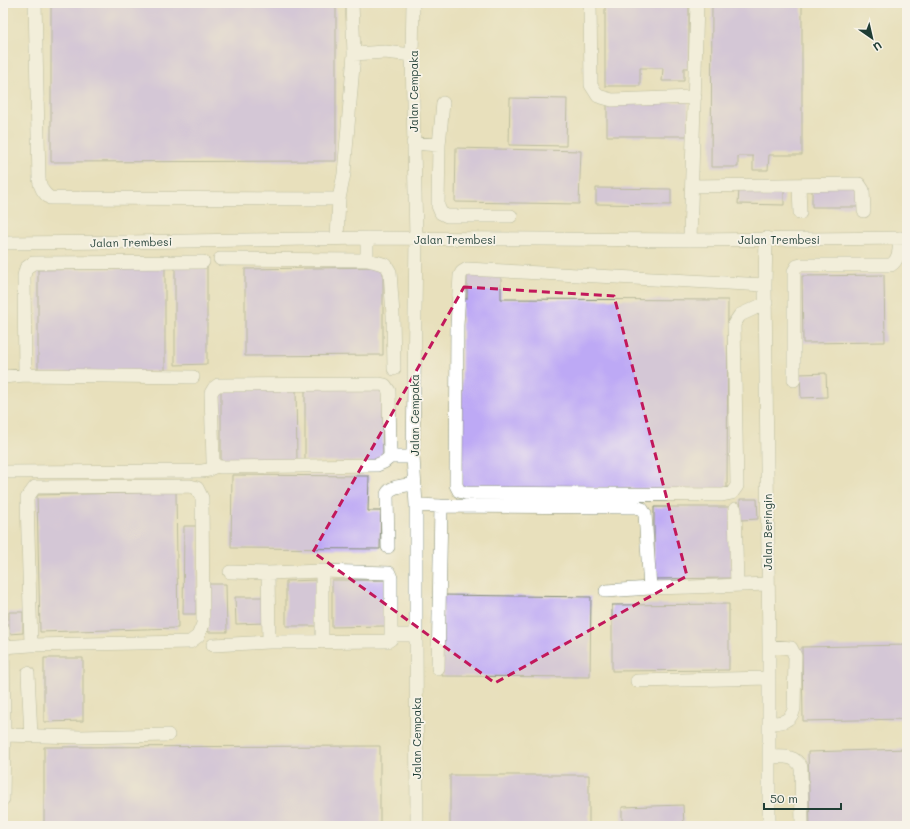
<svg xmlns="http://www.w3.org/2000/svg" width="910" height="829" font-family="Mali,sans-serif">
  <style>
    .building { fill: #bda9f5 }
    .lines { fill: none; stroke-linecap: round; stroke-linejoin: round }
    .minor-casing { stroke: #848e78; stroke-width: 14 }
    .minor { stroke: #fff; stroke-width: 13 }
    .marked { fill: none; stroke: #c2185b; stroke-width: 3; stroke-dasharray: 8 5; stroke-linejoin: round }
    .labels { text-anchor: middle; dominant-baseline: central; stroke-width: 3.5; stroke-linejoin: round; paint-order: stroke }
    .street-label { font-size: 11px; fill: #1f3d34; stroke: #f7f3e8 }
  </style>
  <rect width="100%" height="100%" fill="#f7f3e8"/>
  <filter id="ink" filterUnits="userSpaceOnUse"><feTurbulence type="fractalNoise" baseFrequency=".025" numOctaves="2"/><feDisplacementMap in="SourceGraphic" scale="8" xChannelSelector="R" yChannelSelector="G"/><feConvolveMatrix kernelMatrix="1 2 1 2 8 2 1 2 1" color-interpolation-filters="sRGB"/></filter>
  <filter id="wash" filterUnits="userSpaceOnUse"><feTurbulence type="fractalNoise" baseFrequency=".012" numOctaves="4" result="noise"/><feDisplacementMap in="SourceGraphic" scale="16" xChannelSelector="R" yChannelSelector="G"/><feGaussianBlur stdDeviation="0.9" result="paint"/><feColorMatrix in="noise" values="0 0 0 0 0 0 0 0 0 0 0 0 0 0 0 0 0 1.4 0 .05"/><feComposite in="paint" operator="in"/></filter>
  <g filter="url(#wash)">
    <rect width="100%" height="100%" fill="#e8e0bc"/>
    <g id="blocks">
      <!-- building -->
      <path class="building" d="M51 3H336V161L51 162Z
        M605 3H689V68H684V81H662L663 68H640V86H605Z
        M712 3H802V155H769L768 170H753V156H738V167H711Z
        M510 98 567 99 566 146 509 145Z
        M607 102H688V136H607Z
        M456 148 581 151 579 204 455 202Z
        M812 185H859V207H812Z
        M596 188 671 189V205L596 204Z
        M739 189 784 190V205L738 204Z
        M207 264V364L175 365V265Z
        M383 267V355L245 356V269Z
        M165 268V371L38 373V270Z
        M467 274H501V299L728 300 727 489 461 488 462 299H467Z
        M884 275 885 342 803 343 802 276Z
        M826 373 827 397 801 398 800 374Z
        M296 386 297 462 221 463V387Z
        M383 386V462L305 461V387Z
        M232 475 369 476 368 511H381L380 549 231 548Z
        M176 492 178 628 40 632 37 495Z
        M740 499H757L758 519 741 520Z
        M654 507H731V578L654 579Z
        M184 526H198L196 614H183Z
        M318 580V626H286V581Z
        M332 580H385V626L332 627Z
        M208 584H226L227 632H208Z
        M443 595 591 597 590 677 442 676Z
        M235 597H264V623L236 624Z
        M729 604V670L612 671V605Z
        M9 612H23V633L9 634Z
        M907 645V719L803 721 802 647Z
        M44 658H83V721L44 722Z
        M380 746V825L44 826V747Z
        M907 749V826H810L808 752Z
        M450 775H589V826H450Z
        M683 805 684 826H622V807Z"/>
    </g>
  </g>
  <g filter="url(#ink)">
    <use href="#blocks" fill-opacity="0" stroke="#848e78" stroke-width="1"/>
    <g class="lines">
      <!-- minor casing -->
      <g class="minor-casing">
        <path id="minor" d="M35 3 39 179C40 188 43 193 50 198L339 199
          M352 3 354 54 385 52 412 55
          M413 3 412 55 416 238 413 457 416 505V635L417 826
          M590 3 591 85 598 96 612 100 695 97
          M413 143 439 145 438 206 441 213 447 216H511
          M439 145 443 103
          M799 185 800 213
          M692 186 859 184 863 190 864 211
          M337 238 339 199 344 174 354 54
          M367 238V260L376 262 386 265 390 272 393 315 394 369
          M766 238 765 285 769 646V826
          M690 240 697 3
          M3 243 126 242 367 238 690 240 907 238
          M220 259 367 260
          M765 285 467 269 462 272 460 276 457 325 456 485 459 491 466 493 722 495 732 493 737 486 734 324 740 315 766 303
          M25 375 24 276 26 268 33 263 203 262
          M3 377 25 375 193 377
          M794 380V271L797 266 801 265H891C900 259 899 248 900 238
          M390 457 384 462 377 465 221 467 215 466 213 461 211 393 214 388 218 385 380 384 385 385 389 391 390 457H413
          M3 472 202 471 209 470 215 466
          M416 505 441 506 636 507 642 509 645 514 650 588
          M735 509 737 585
          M388 547 387 494C391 485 406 486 414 484
          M322 571V642
          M268 573 269 642
          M606 591 650 588 691 587 767 584
          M3 630 4 735 3 799
          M391 635H416
          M213 645 269 642 388 641 391 639V578L389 573 322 571 268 573 230 572
          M769 646 791 648 795 656 794 709C791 722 780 723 769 723
          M3 647 31 645 190 642 198 636 203 624 202 498 197 488 190 486 35 487 27 498 31 645
          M438 668 441 506
          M28 673 31 736
          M637 681 769 678
          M4 735 81 737 168 735
          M769 757C782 757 794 754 801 767L802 826"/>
      </g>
      <!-- minor -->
      <use href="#minor" class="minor"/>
    </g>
  </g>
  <!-- marked area -->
  <path d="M0 0H910V829H0ZM464 287 614 296 687 576 495 683 313 552Z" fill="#e8e0bc" fill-opacity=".55" fill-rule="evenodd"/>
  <path class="marked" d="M464 287 614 296 687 576 495 683 313 552Z"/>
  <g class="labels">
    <!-- street labels -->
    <g class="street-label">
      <text transform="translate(413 91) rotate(-90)">Jalan Cempaka</text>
      <text x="455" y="239">Jalan Trembesi</text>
      <text x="779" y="239">Jalan Trembesi</text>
      <text transform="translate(131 242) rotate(-1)">Jalan Trembesi</text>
      <text transform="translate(414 415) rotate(-90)">Jalan Cempaka</text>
      <text transform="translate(767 532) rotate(-90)">Jalan Beringin</text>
      <text transform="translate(416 738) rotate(-90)">Jalan Cempaka</text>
    </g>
  </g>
  <!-- margin -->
  <rect width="910" height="829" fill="none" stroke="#f7f3e8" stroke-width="16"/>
  <!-- north arrow -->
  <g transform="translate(872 38) rotate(146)" stroke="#f7f3e8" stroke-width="3" paint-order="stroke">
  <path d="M0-3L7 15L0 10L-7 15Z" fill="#1f3d34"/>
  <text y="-6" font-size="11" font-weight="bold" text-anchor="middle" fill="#1f3d34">U</text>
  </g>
  <!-- scale -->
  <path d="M764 803v6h77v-6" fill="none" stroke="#1f3d34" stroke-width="2"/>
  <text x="770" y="803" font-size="12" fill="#1f3d34" stroke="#f7f3e8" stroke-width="3" paint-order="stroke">50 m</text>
</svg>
